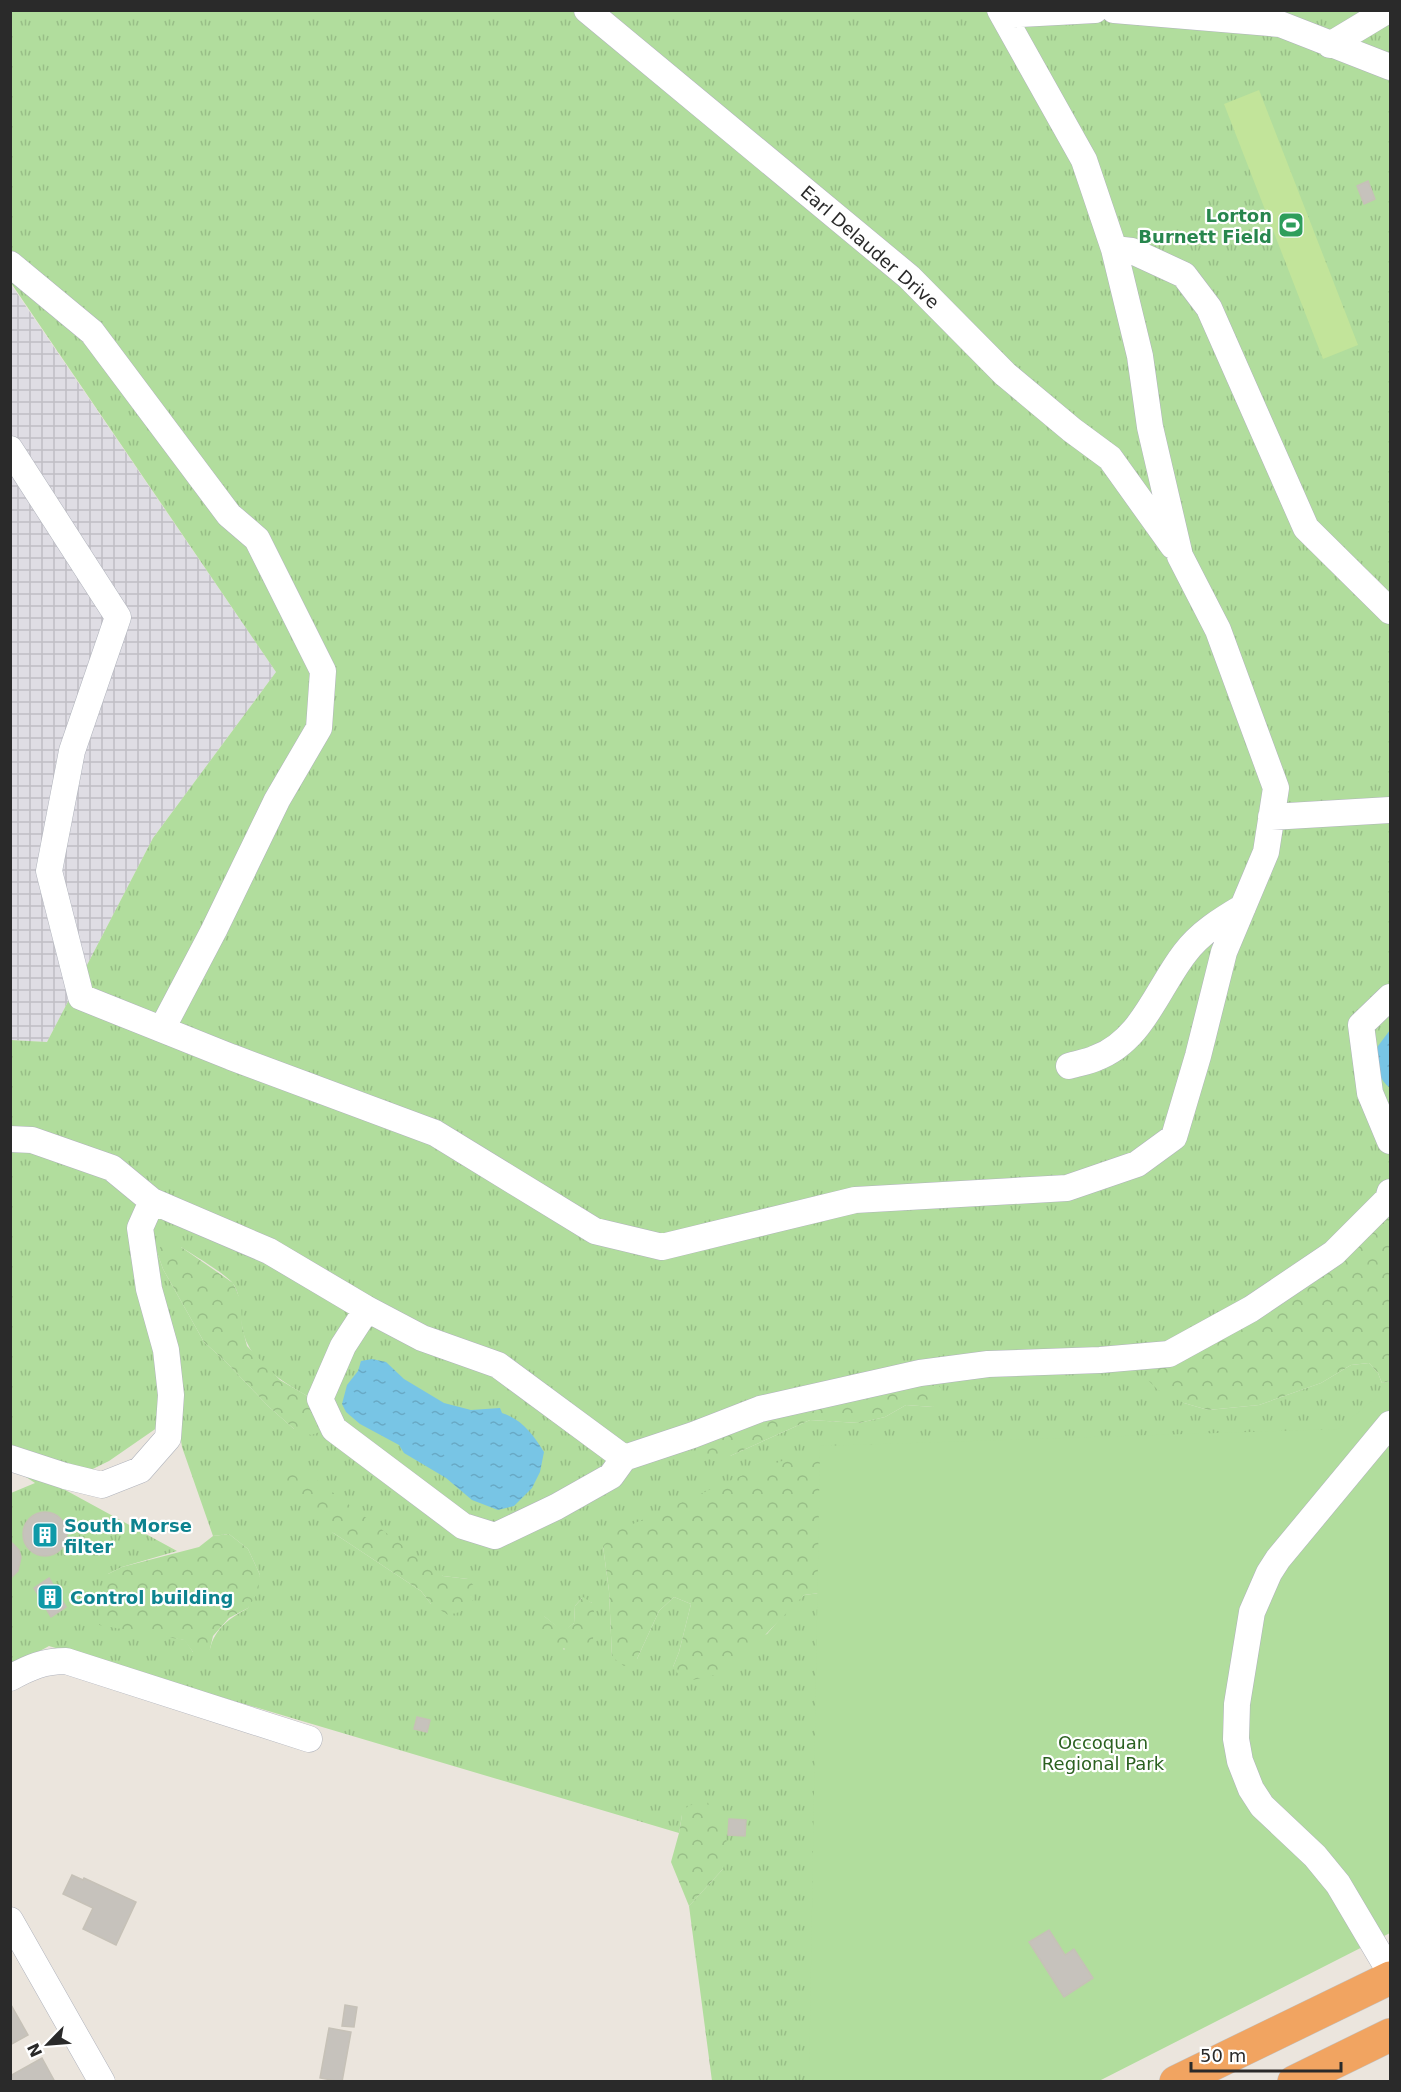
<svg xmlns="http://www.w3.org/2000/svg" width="1401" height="2092" font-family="'DejaVu Sans',sans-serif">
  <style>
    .industrial { fill: url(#industrial-grid) }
    .grass { fill: url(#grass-tufts); fill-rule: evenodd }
    .forest { fill: url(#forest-crowns) }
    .park { fill: #b1dd9d }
    .pitch { fill: #c2e49a }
    .water { fill: url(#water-ripples) }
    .building { fill: #c6c2bc; stroke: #c6c1b7; stroke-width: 1.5 }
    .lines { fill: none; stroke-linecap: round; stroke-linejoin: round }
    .minor-casing { stroke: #b0b3bc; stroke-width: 27 }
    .highway-casing { stroke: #c3c3c3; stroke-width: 34 }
    .minor { stroke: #fff; stroke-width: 26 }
    .highway { stroke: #f1a461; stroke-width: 33 }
    .labels { text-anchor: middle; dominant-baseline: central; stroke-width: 4.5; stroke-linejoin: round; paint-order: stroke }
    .leisure-label { font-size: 18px; font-weight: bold; fill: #27864d; stroke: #fff; text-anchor: end }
    .street-label { font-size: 18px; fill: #2a2a2a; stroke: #fff }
    .culture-label { font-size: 18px; font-weight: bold; fill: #0d838f; stroke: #fff; text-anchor: start }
    .park-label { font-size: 18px; fill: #2b6120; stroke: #fff }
  </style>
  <defs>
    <pattern id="industrial-grid" width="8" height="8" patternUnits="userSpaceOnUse" patternTransform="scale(1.5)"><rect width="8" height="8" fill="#dfdde4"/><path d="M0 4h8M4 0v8" fill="none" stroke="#c0bec4"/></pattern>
    <pattern id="grass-tufts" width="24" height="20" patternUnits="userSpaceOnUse" patternTransform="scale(1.5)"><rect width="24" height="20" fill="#b1dd9d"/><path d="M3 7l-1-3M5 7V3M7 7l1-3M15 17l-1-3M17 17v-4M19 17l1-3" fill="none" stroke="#98be87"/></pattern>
    <pattern id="forest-crowns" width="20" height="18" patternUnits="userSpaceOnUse" patternTransform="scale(1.5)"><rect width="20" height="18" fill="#b1dd9d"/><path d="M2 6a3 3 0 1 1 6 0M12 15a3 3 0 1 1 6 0" fill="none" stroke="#98be87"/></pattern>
    <pattern id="water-ripples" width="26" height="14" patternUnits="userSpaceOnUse" patternTransform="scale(1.5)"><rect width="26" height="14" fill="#78c5e5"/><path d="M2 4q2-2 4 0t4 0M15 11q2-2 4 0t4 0" fill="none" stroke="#68a9c5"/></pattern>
  </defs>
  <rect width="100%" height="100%" fill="#ebe5dd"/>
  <!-- industrial -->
  <path class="industrial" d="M10 283 276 672 153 838 47 1042 10 1040Z"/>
  <!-- grass -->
  <path class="grass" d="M11 11H1390V1204L1331 1268 1180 1363 1155 1367 1184 1403 1208 1410 1259 1405 1321 1383 1351 1365 1369 1363 1378 1373 1382 1383 1390 1381V1398L1321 1474 603 1546 609 1591 612 1657 637 1659 659 1611 674 1597 691 1604 679 1652 673 1667 767 1634 790 1607 804 1595 835 1591 1066 2081H712L689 1906 723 1869 682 1815 679 1833 49 1646 11 1667V1493L35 1483 11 1467 10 1040 47 1042 153 838 276 672 11 283ZM181 1247C193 1255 228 1275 234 1285 242 1299 239 1311 242 1326 247 1361 281 1381 309 1397L294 1429 268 1406 227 1363 204 1342 163 1269 157 1252ZM941 1388 933 1407 906 1405 885 1417 859 1423 810 1420 730 1456 765 1418ZM177 1414 182 1447 213 1536 229 1534 248 1549 260 1575 248 1608C230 1618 215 1628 210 1649L193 1652 185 1640 166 1636 108 1574 122 1567 177 1551 58 1486 109 1461ZM332 1532 443 1576 468 1579 431 1604 421 1591ZM582 1598 592 1603 564 1650 544 1616 563 1632 574 1623 575 1606Z"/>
  <!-- forest -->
  <path class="forest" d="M1390 1204V1381L1382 1383 1378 1373 1369 1363 1351 1365 1321 1383 1259 1405 1208 1410 1184 1403 1158 1390 1148 1380 1155 1367 1180 1363 1331 1268Z
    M161 1246 181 1247 233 1283 241 1301 242 1326 247 1346 280 1380 309 1397 329 1429 311 1435 294 1429 268 1406 227 1363 204 1342 163 1269 157 1252Z
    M934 1381 941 1388 943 1403 933 1407 906 1405 885 1417 859 1423 810 1420 730 1456 713 1461 703 1455 702 1443 765 1418Z
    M870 1450 835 1591 804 1595 737 1664 718 1674 684 1682 673 1667 679 1652 691 1604 674 1597 659 1611 637 1659 624 1666 612 1657 609 1591 603 1546 617 1531 752 1471 797 1456Z
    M289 1466H298L443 1576 468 1579 475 1587 473 1600 460 1612 448 1615 431 1604 421 1591 332 1532 286 1483 281 1473Z
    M229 1534 248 1549 260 1575 258 1592 248 1608 229 1618 213 1636 210 1649 202 1656 193 1652 184 1640 99 1625 100 1597 108 1574 122 1567 199 1547 213 1536Z
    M583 1597 592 1603 595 1616 593 1639C574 1658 545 1647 527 1630L528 1622 544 1616 563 1631 574 1623 575 1606Z
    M706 1801 719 1815 729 1849 723 1869 689 1906 671 1862 679 1833 682 1815 688 1806Z"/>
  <!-- park -->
  <path class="park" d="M1390 1386V1933L1099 2081 809 2082 820 1446 1338 1429Z"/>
  <!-- pitch -->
  <path class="pitch" d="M1259 90 1358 345 1323 359 1224 104Z"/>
  <!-- water -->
  <path class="water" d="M1390 1030V1088C1380 1081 1377 1068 1373 1057L1378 1046Z
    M372 1359 386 1362 404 1379 444 1403 471 1410 500 1408 502 1413C523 1420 533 1435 544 1452L540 1472 532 1488 514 1506 498 1510 472 1500 446 1478 404 1453 399 1445 360 1424 346 1412 342 1404 347 1385 358 1371 361 1361Z"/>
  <!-- building -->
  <path class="building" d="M1368 181 1375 199 1364 204 1357 186Z
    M23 1534a22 22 0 1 1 44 0a22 22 0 1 1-44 0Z
    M10 1541 19 1550 21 1557 18 1571 10 1579Z
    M49 1578 66 1607 51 1617 34 1588Z
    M417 1717 430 1720 427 1732 414 1729Z
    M729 1819 746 1820 745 1836 728 1835Z
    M72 1875 83 1880 84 1878 136 1902 116 1945 83 1929 93 1908 63 1894Z
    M1049 1930 1065 1955 1074 1949 1093 1978 1064 1997 1029 1942Z
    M10 2003 28 2035 10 2045Z
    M345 2005 357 2007 354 2027 342 2026Z
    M329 2028 351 2032 342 2082 320 2078Z
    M42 2058 55 2082H10V2076Z"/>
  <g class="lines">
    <!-- minor casing -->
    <g class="minor-casing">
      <path id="minor" d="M587 10 909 277 1005 374 1072 430 1110 458 1173 546
        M1114 10 1280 24 1390 67
        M1003 15 1095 10
        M1330 45 1388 10
        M1114 249 1132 251 1184 275 1209 308 1306 528 1390 611
        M10 264 92 332 229 515 257 539 323 671 319 728 277 800 214 930 162 1029
        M10 449 118 617 72 751 49 871 81 997 231 1057 435 1133 595 1231 662 1247 855 1200 1067 1188 1137 1164 1174 1137 1198 1056 1224 952 1266 852 1276 788 1218 630 1180 556 1150 427 1140 356 1114 249 1084 160 1000 10
        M1271 817 1390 810
        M1390 997 1361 1025 1370 1093 1390 1141
        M1069 1066C1078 1063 1088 1062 1096 1058 1142 1041 1157 989 1185 953 1200 933 1221 920 1243 907
        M10 1139 32 1140 112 1168 152 1201 140 1228 149 1289 166 1350 171 1395 168 1438 140 1470 102 1485 65 1476 10 1458
        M152 1201 269 1251 367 1309 343 1346 320 1399 334 1429 463 1526 495 1536 556 1507 611 1476 624 1458 498 1365 422 1338 367 1309
        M1390 1424 1278 1559 1269 1573 1252 1612 1237 1704 1236 1739 1240 1761 1251 1789 1262 1806 1315 1856 1338 1884 1390 1972
        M624 1458 693 1435 760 1409 920 1373 988 1364 1100 1360 1169 1354 1251 1309 1334 1253 1388 1199 1390 1192
        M10 1678C30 1667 44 1661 66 1661L309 1739
        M10 1920 102 2082"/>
    </g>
    <!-- highway casing -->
    <g class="highway-casing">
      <path id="highway" d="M1176 2082 1390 1978
        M1294 2082 1390 2035"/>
    </g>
    <!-- minor -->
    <use href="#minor" class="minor"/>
    <!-- highway -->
    <use href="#highway" class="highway"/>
  </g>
  <!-- icons -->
  <defs>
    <g id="stadium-square" transform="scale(1.35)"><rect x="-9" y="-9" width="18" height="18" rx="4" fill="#2e9e5b" stroke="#fff"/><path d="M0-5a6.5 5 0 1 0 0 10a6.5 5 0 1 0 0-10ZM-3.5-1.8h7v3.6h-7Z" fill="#fff"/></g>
    <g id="building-square" transform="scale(1.35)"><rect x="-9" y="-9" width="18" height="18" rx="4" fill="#0f9aa8" stroke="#fff"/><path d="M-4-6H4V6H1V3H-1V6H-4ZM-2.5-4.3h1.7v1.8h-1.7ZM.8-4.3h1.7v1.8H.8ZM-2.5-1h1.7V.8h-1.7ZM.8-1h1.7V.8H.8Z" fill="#fff"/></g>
  </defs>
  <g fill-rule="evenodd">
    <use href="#stadium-square" x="1291" y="225"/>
    <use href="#building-square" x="45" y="1535"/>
    <use href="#building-square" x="50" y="1597"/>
  </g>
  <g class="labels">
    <!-- leisure labels -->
    <g class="leisure-label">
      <text x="1272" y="215">Lorton<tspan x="1272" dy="21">Burnett Field</tspan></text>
    </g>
    <!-- street labels -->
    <g class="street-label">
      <text transform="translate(870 247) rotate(41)">Earl Delauder Drive</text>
    </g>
    <!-- culture labels -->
    <g class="culture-label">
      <text x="64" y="1525">South Morse<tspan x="64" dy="21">filter</tspan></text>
      <text x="70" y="1597">Control building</text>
    </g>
    <!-- park labels -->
    <g class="park-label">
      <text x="1103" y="1742">Occoquan<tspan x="1103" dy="21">Regional Park</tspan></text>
    </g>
  </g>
  <!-- border -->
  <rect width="1401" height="2092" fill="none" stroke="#2a2a2a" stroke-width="24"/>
  <!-- north arrow -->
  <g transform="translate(48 2044) rotate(245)" stroke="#ffffff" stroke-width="4.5" paint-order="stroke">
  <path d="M0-4.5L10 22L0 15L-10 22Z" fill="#2a2a2a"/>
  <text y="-9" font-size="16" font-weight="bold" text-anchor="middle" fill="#2a2a2a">N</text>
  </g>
  <!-- scale -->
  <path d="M1191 2062v9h150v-9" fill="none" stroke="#2a2a2a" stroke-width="3"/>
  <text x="1200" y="2062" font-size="18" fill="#2a2a2a" stroke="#ffffff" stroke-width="4.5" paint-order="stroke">50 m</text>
</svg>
